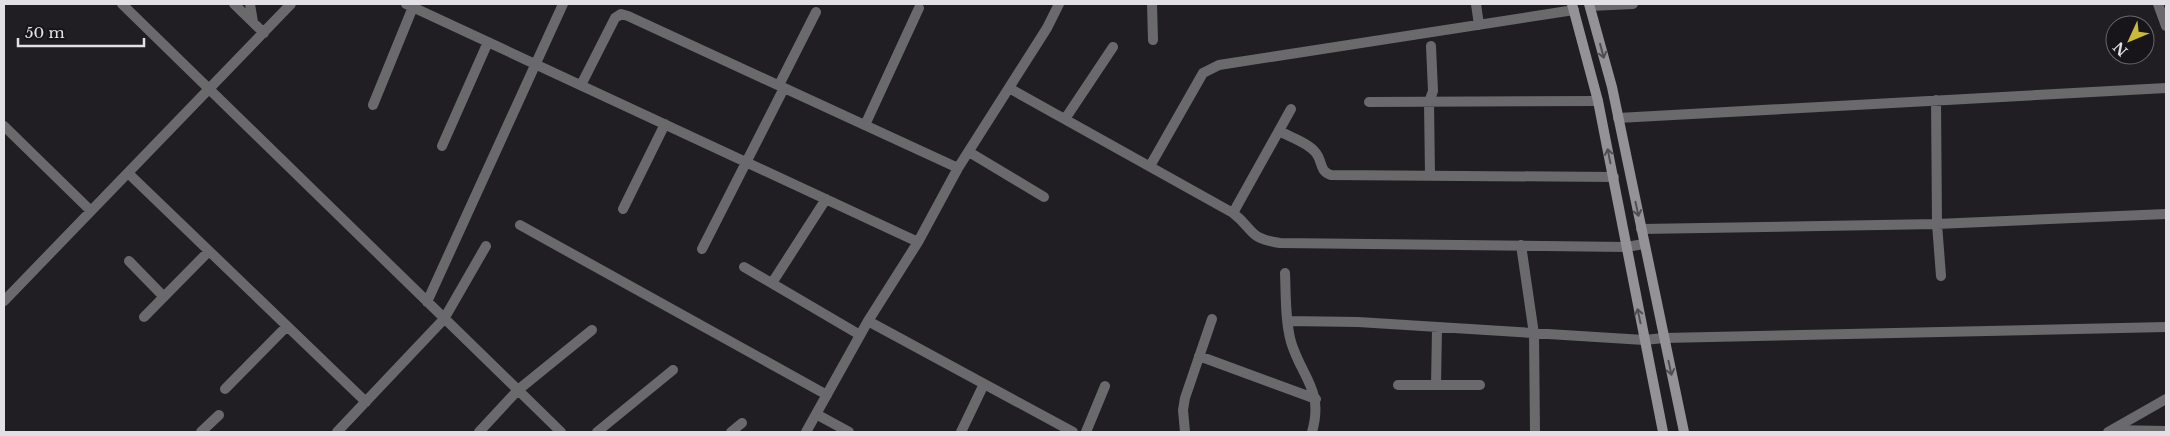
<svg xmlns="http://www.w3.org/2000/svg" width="2170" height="436" font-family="'Libre Baskerville',serif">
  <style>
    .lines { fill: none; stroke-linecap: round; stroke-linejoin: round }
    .minor { stroke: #6a696b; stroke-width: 10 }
    .tertiary { stroke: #6a696b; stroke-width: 10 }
    .secondary { stroke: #959297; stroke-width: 10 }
    .oneway { stroke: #504d52 }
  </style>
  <rect width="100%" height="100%" fill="#211e23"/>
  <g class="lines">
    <!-- minor -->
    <path class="minor" d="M122 4 561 432
      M234 4 264 33
      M250 4 253 22
      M406 4 918 242
      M1152 4 1153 40
      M1476 4 1479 25
      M2158 4 2166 26
      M1590 6 1633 4
      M581 85 615 18 621 14 628 16 958 168
      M779 85 816 12
      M1009 88 1233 213C1255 230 1247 238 1280 243L1626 247 1644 244
      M1936 100 1937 224 1941 276
      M1369 102 1598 101
      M373 105 413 7
      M1618 118 2166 88
      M1065 119 1113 47
      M865 125 919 8
      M4 126 91 211
      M1279 131C1290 137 1309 143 1316 153 1323 162 1319 171 1331 175L1614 177
      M442 146 488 42
      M969 152 1044 197
      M1150 166 1203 73 1219 65 1574 10
      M128 173 366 402
      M1430 176 1429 102 1433 91 1431 46
      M623 209 665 124
      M1233 213 1291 109
      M520 225 827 395
      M1641 229 1937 224 2166 214
      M1521 245 1534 334 1535 432
      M702 249 784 88
      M129 261 164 297
      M744 267 860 335
      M1285 273C1286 295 1285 320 1291 342 1302 378 1324 390 1312 432
      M772 283 826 199
      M4 301 291 4
      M427 302 563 4
      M144 317 209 251
      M868 321 1073 432
      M1288 321 1358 322 1644 340 1664 338 2166 327
      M1199 356 1316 399
      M1398 385H1480
      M1436 385 1437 328
      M225 389 287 326
      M816 414 849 432
      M2113 430 2166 431
      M201 432 219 415
      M337 432 444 319 486 246
      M479 432 518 390 592 330
      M597 432 673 370
      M731 432 742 423
      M806 432 868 321 918 242 958 168 1047 28 1059 4
      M961 432 984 384
      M1086 432 1105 386
      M1185 432 1183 410 1185 398 1212 319"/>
    <!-- tertiary -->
    <path class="tertiary" d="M2108 432 2166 399"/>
    <!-- secondary -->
    <path class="secondary" d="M1572 4 1598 101 1663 432
      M1589 4 1612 87 1684 432"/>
  </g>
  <!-- one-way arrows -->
  <defs><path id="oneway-shaft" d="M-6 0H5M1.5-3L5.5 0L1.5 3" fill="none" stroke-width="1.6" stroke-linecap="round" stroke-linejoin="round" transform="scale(1.25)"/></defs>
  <g class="oneway">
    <use href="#oneway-shaft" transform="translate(1602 51) rotate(75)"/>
    <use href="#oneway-shaft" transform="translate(1609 156) rotate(-101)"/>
    <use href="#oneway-shaft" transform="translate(1637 209) rotate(78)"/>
    <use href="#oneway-shaft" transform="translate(1639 316) rotate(-102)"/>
    <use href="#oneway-shaft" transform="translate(1670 368) rotate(78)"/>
  </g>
  <!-- border -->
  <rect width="2170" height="436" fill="none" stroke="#e2e0e4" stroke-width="10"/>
  <!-- north arrow -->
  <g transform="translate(2130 40) rotate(226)"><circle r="24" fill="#18151a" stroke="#69666b"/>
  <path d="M0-4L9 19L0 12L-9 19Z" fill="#cbb939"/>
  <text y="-8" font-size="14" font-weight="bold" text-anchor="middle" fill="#e2e0e4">N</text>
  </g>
  <!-- scale -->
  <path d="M18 38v8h126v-8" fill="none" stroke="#e2e0e4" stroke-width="2.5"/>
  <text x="25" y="38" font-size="15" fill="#e2e0e4" stroke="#18151a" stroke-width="4" paint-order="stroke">50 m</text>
</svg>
